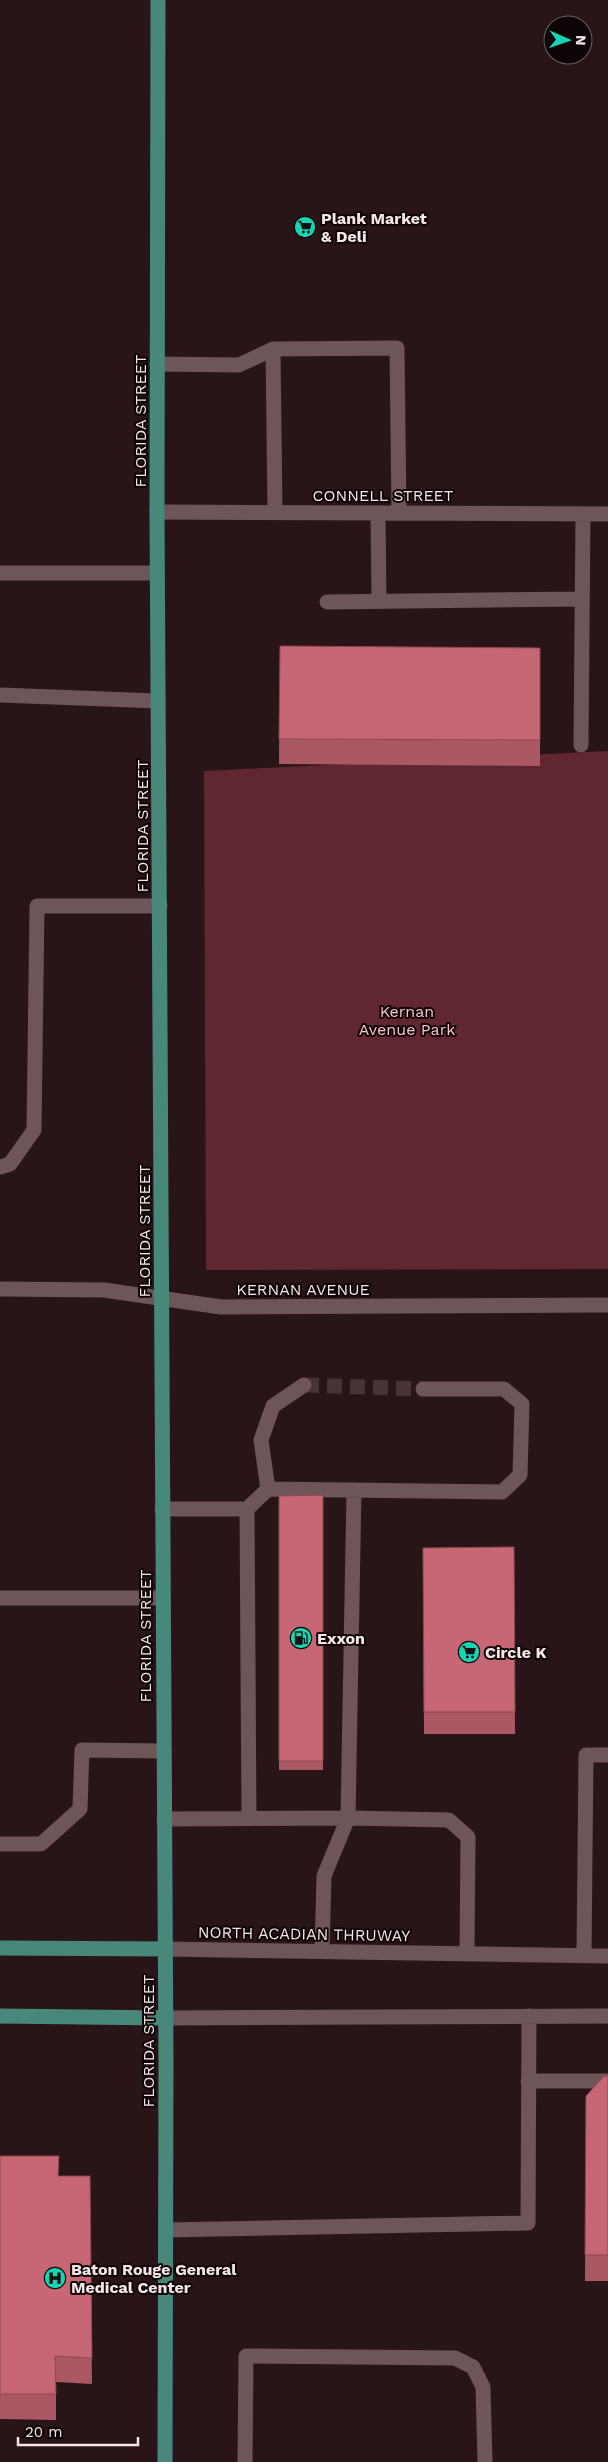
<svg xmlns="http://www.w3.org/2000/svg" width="608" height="2462" font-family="'Work Sans',sans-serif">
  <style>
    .green { fill: #602731 }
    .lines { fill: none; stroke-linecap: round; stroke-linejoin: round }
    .minor-tunnel { stroke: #483436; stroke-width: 15; stroke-dasharray: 15 8; stroke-linecap: butt }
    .minor { stroke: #6e5557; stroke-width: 15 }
    .major { stroke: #48887a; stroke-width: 15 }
    .wall { fill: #ab5865 }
    .building { fill: #c76675; stroke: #8b4752 }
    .labels { text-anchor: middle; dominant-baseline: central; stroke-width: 4; stroke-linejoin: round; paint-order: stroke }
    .poi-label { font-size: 16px; font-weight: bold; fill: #f5e6e7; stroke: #0c0405; text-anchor: start }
    .street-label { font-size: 16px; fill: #f5e6e7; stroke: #0c0405 }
    .park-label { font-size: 16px; fill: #f9c3c9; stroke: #0c0405 }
  </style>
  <rect width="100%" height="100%" fill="#291517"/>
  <!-- green -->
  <path class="green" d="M608 751V1269L206 1270 204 771Z"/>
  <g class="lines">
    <!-- minor-tunnel -->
    <path class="minor-tunnel" d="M304 1385 423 1389"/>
    <!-- minor -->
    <path class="minor" d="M157 364 239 365 273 349
      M157 512 608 514
      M275 512 273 349 397 348 399 513
      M378 513 379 601
      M0 573H157
      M327 602 582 599
      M0 695 158 701
      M581 745 583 514
      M0 1167 10 1164 34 1130 37 906H160
      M0 1289 104 1290 221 1307 608 1305
      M268 1489 261 1440 273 1406 304 1385
      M162 1509H247L268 1489 502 1492 520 1475 522 1404 504 1389H423
      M247 1509 249 1819
      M0 1598H162
      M164 1819 348 1818 354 1490
      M0 1844H41L80 1809 82 1750 164 1751
      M165 1949 608 1956
      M322 1951 324 1876 348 1818 449 1820 468 1837 467 1954
      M584 1955 586 1755H608
      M166 2018 608 2016
      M528 2081H608
      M166 2230 528 2223 529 2016
      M245 2462 246 2356 455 2358 473 2367 483 2387 485 2462"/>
    <!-- major -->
    <path class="major" d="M158 0 157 512 166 2061 165 2462
      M0 1948 165 1949
      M0 2016 166 2018"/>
  </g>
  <!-- wall -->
  <path class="wall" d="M280 646 540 648V766L279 764Z
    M323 1495V1770H279V1496Z
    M514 1547 515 1734H424L423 1548Z
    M608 2076V2281H585L586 2096Z
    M0 2156 59 2176H90L92 2384 56 2382V2420L0 2419Z"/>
  <!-- building -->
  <path class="building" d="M280 646 540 648V740L279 739Z
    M323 1495V1761H279V1496Z
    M514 1547 515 1712H424L423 1548Z
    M604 2076H608V2255H585L586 2096Z
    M0 2156H59L58 2176H90L92 2358 55 2356 56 2394H0Z"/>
  <!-- icons -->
  <defs>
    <g id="supermarket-disc" transform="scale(1.125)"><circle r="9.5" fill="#16d5b3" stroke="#0c0405"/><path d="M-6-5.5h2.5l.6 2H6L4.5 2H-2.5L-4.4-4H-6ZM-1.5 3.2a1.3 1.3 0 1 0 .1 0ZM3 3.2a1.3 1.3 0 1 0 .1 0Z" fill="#111"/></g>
    <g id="fuel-disc" transform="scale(1.125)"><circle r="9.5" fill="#16d5b3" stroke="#0c0405"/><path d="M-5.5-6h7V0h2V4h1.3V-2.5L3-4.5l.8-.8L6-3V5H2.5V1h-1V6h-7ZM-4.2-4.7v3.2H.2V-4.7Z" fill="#111"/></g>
    <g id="hospital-disc" transform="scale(1.125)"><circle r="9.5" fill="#16d5b3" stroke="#0c0405"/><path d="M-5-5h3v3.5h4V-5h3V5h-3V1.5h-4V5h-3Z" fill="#111"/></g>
  </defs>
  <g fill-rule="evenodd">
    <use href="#supermarket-disc" x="305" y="227"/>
    <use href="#fuel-disc" x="301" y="1638"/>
    <use href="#supermarket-disc" x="469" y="1652"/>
    <use href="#hospital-disc" x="55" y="2278"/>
  </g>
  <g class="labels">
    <!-- poi labels -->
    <g class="poi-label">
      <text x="321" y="218">Plank Market<tspan x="321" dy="18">&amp; Deli</tspan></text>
      <text x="317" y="1638">Exxon</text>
      <text x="485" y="1652">Circle K</text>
      <text x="71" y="2269">Baton Rouge General<tspan x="71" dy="18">Medical Center</tspan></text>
    </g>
    <!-- street labels -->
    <g class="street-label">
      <text transform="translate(140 421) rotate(-90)">FLORIDA STREET</text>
      <text x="383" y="495">CONNELL STREET</text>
      <text transform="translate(142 826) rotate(-90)">FLORIDA STREET</text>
      <text transform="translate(144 1231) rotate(-90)">FLORIDA STREET</text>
      <text x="303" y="1289">KERNAN AVENUE</text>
      <text transform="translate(145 1636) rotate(-90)">FLORIDA STREET</text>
      <text transform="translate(304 1934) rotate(1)">NORTH ACADIAN THRUWAY</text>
      <text transform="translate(148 2041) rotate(-90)">FLORIDA STREET</text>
    </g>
    <!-- park labels -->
    <g class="park-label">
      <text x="407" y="1011">Kernan<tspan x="407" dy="18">Avenue Park</tspan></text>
    </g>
  </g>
  <!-- north arrow -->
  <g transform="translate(568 40) rotate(92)"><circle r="24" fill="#0c0405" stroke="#695e5f"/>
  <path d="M0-4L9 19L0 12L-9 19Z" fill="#16d5b3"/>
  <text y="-8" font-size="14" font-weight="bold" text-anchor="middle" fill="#f5e6e7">N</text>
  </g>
  <!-- scale -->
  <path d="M18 2437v8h120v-8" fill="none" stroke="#f5e6e7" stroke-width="2.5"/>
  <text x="25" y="2437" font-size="15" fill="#f5e6e7" stroke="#0c0405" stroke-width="4" paint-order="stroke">20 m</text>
</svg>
